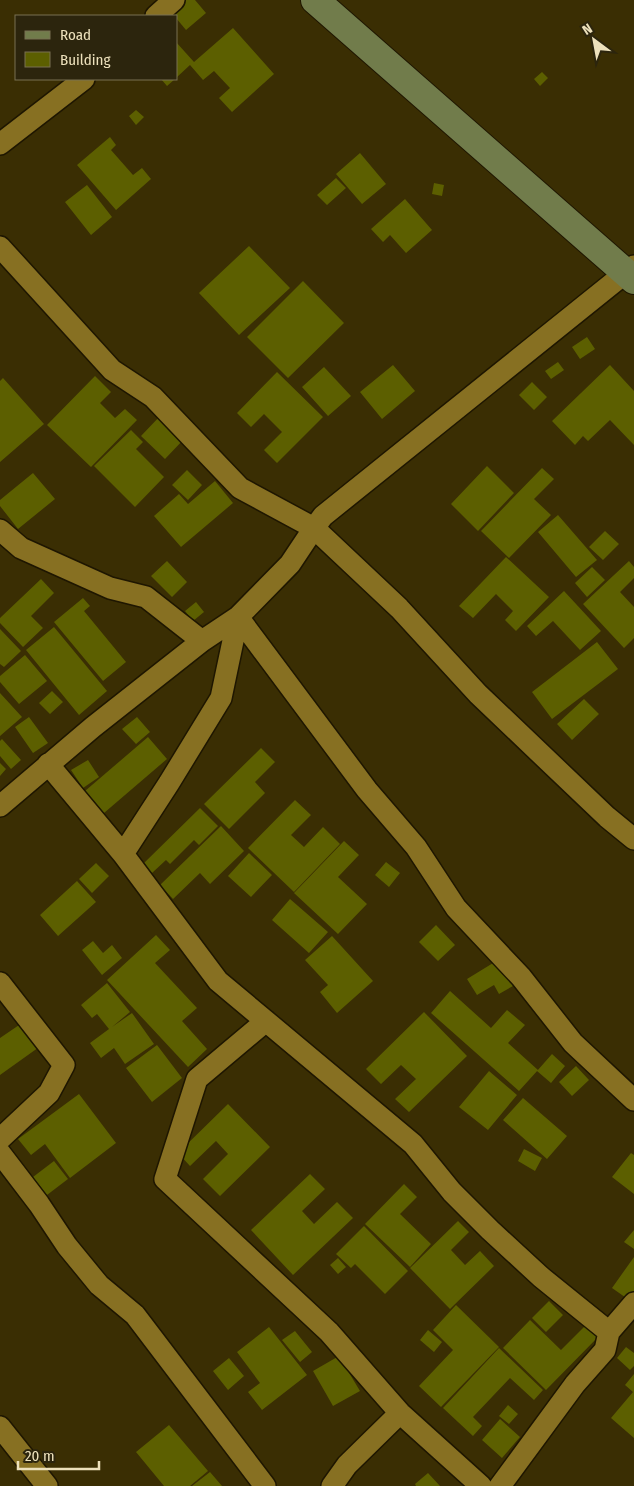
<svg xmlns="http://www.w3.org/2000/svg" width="634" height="1486" font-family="'Fira Sans Condensed',sans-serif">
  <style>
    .building { fill: #5c5f00 }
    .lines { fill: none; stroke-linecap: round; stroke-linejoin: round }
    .street-casing { stroke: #1e1601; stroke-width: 24 }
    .secondary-casing { stroke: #1e1601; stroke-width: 30 }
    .street { stroke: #877022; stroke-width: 21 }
    .secondary { stroke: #717c4b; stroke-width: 28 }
  </style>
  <rect width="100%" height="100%" fill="#3a2e03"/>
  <!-- building -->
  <path class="building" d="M186 0H195L206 13 186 30 176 18V16L171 13Z
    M233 28 274 74 232 112 219 98 230 88 214 71 203 80 190 65 176 78V42L194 62Z
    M542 72 548 78 540 86 534 79Z
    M161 79H175L167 86Z
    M136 110 144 117 136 125 129 116Z
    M110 137 116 145 111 150 133 175 142 168 151 179 116 210 77 165Z
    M360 153 386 184 362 204 336 174Z
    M336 178 346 188 327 205 317 195Z
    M434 183 444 185 442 196 432 194Z
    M87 185 112 217 91 235 65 202Z
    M405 199 432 230 406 253 390 235 383 242 371 229Z
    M249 246 290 288 239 335 199 293Z
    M303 281 344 323 288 378 247 337Z
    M587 337 595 349 580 359 572 347Z
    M558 362 564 370 551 379 545 371Z
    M393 365 415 391 382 419 360 392Z
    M610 365 634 391V445L610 420 588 441 583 436 575 445 552 421Z
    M324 367 351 396 328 416 302 387Z
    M277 372 323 417 277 463 264 450 282 432 264 414 251 427 237 413Z
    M95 376 111 392 100 403 115 418 125 409 137 420 91 467 47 425Z
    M3 378 44 424 0 462V381Z
    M532 382 547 397 534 410 519 395Z
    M161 415 185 438 165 459 141 436Z
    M131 430 143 442 136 449 164 477 135 507 94 466Z
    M487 466 514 493 478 531 451 504Z
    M542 468 554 479 534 499 551 515 509 558 481 531Z
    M187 470 202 485 188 500 172 485Z
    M33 473 55 499 18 529 0 506V500Z
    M215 481 233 503 181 547 154 516 179 494 188 504Z
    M558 515 597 560 576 577 538 532Z
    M605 531 619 544 603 560 589 547Z
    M506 557 549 597 516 631 505 620 513 611 496 594 473 618 459 606Z
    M167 561 187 582 172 597 151 576Z
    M629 561 634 567V578L620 592 634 607V638L624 648 583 604Z
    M592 567 605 580 587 597 575 583Z
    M41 579 54 593 31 616 43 628 23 647 0 623V618Z
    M564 591 601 631 580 650 553 621 536 636 527 626Z
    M83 598 90 606 84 611 126 662 103 681 54 622Z
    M196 602 204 612 193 621 185 611Z
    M54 627 107 691 79 715 26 650Z
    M0 629 21 651 4 667 0 664Z
    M597 642 618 669 552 719 532 692Z
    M25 655 47 681 19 704 0 682V676Z
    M52 691 63 702 50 714 39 703Z
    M0 693 22 717 0 736Z
    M584 699 599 714 572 740 557 724Z
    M29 717 48 743 33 753 15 727Z
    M137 717 150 732 136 744 122 729Z
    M148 737 167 759 104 813 85 791Z
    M2 739 21 760 11 769 0 756V741Z
    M261 748 275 762 255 782 265 793 229 829 204 804Z
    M88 760 99 777 83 788 71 770Z
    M0 763 6 769 0 776Z
    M295 800 311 815 291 835 304 847 323 827 340 844 294 892 248 848Z
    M200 808 218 826 199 845 194 840 170 864 166 860 152 873 143 864Z
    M221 826 244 851 210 884 200 873 173 899 160 885Z
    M344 841 359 855 338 877 367 904 338 934 294 893Z
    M249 853 272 875 251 897 228 876Z
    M386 862 400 873 389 887 375 875Z
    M96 863 109 876 92 893 79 879Z
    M77 881 96 902 58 936 40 915Z
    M290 899 328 932 309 953 272 920Z
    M436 925 455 945 438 961 419 942Z
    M156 935 170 950 155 963 197 1008 182 1021 207 1049 188 1067 107 980Z
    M332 936 373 981 337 1013 320 992 328 985 305 960Z
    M93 941 103 953 112 945 122 958 102 975 82 950Z
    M498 960 513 986 499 994 494 985 477 995 467 979Z
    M107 983 130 1012 112 1027 132 1013 154 1044 125 1064 114 1048 101 1058 90 1043 109 1029 97 1014 92 1018 81 1005Z
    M450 991 491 1028 507 1010 525 1025 508 1043 538 1070 519 1091 431 1013Z
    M424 1012 467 1056 409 1112 395 1099 416 1079 401 1065 381 1084 366 1069Z
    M25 1021 42 1045 0 1075V1038Z
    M157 1045 182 1078 152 1102 126 1068Z
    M552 1054 565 1066 551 1083 537 1071Z
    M576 1066 589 1080 572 1096 559 1082Z
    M489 1071 517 1095 488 1130 459 1107Z
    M79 1094 116 1143 70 1178 45 1144 31 1155 18 1139Z
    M523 1098 567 1136 547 1159 503 1120Z
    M228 1104 270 1147 220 1196 203 1179 228 1154 216 1141 190 1166 178 1153Z
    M524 1149 542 1158 535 1171 518 1161Z
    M631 1153 634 1155V1194L612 1177Z
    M54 1161 68 1179 47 1195 33 1177Z
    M310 1174 325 1189 302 1211 314 1224 337 1202 353 1218 293 1275 251 1230Z
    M404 1184 417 1197 400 1214 431 1244 410 1267 365 1224Z
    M458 1221 469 1232 451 1250 465 1265 480 1251 494 1266 450 1309 410 1268Z
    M364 1226 408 1271 385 1294 355 1264 351 1268 336 1254Z
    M634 1230V1249L624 1242Z
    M634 1257V1299L632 1302 612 1288Z
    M338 1258 346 1267 338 1274 330 1265Z
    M549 1301 563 1315 546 1332 532 1318Z
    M456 1305 499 1347 441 1407 419 1386 453 1350 433 1330Z
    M530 1320 561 1350 588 1323 600 1335 546 1390 503 1348Z
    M269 1327 307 1375 262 1410 248 1392 260 1383 237 1352Z
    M428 1330 442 1342 434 1352 420 1340Z
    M295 1331 312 1352 300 1362 282 1340Z
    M626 1347 634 1353V1366L630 1370 617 1358Z
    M499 1348 543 1390 534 1400 510 1378 473 1417 482 1426 473 1436 443 1408Z
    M339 1356 360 1391 333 1406 313 1371Z
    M229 1358 244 1376 228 1390 213 1371Z
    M634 1374V1438L611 1418 633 1392 625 1385Z
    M508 1405 518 1414 509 1424 499 1416Z
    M500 1419 520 1437 502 1458 482 1440Z
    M169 1425 208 1471 190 1486H164L136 1452Z
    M210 1472 222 1486H192Z
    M428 1473 440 1486H416L415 1484Z"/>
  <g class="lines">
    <!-- street casing -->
    <g class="street-casing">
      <path id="street" d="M156 16 174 0
        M0 144 84 79
        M0 247 112 370 153 397 240 488 314 528 399 608 478 694 607 817 634 839
        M0 530 21 548 110 588 146 597 202 641
        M238 617 367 790 416 847 456 908 521 977 573 1043 634 1100
        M48 764 123 854 218 981 413 1144 452 1192 490 1230 541 1277 609 1332
        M0 806 93 727 202 641 238 617 290 564 314 528 323 516 634 266
        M123 854 169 783 221 698 238 617
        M0 983 64 1065 49 1093 0 1139
        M266 1021 197 1079 165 1179 329 1332 400 1413 481 1486
        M0 1153 39 1204 67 1246 99 1285 135 1315 265 1486
        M0 1427 47 1486
        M332 1486 347 1465 400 1413
        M500 1486 575 1384 605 1350 609 1332 634 1303"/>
    </g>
    <!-- secondary casing -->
    <g class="secondary-casing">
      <path id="secondary" d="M315 0 634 280"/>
    </g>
    <!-- street -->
    <use href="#street" class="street"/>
    <!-- secondary -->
    <use href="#secondary" class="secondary"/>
  </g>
  <!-- legend -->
  <rect x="15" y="15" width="162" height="65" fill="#2c250d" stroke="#797053"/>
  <rect x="25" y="31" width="25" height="8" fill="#717c4b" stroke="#797053"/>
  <text x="60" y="40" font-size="15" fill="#ede1bc">Road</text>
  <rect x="25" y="52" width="25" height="15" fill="#5c5f00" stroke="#797053"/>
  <text x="60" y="65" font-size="15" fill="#ede1bc">Building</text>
  <!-- north arrow -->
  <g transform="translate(594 40) rotate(328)" stroke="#2c250d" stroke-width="4" paint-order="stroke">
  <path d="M0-4L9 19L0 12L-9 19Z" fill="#ede1bc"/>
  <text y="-8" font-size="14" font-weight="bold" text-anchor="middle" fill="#ede1bc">N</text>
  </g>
  <!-- scale -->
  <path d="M18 1461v8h81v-8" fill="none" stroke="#ede1bc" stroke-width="2.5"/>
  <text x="25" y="1461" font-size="15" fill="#ede1bc" stroke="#2c250d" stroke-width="4" paint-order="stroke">20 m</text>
</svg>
